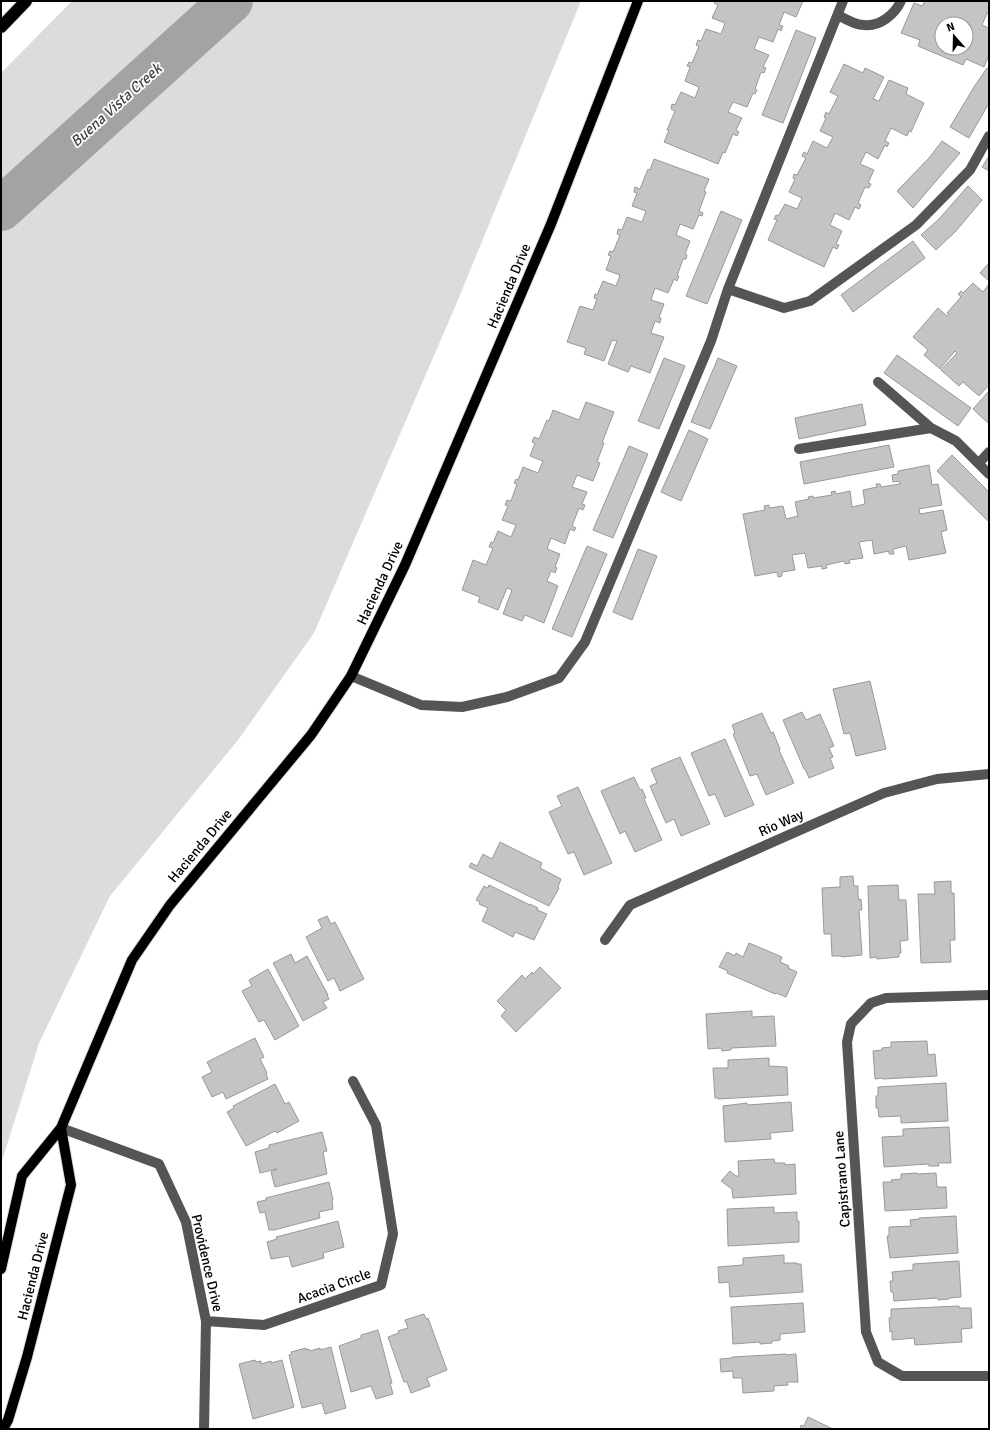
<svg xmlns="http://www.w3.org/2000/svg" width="990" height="1430" font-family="Signika,sans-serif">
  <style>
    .green { fill: #dcdcdc }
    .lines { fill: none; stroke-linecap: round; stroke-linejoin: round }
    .river { stroke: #a3a3a3; stroke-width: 44 }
    .building { fill: #c4c4c4; stroke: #999; fill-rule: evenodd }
    .major-casing { stroke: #dbdbdb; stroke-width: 12 }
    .highway-casing { stroke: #dbdbdb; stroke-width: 14 }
    .minor { stroke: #555; stroke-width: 10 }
    .major { stroke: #000; stroke-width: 10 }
    .highway { stroke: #000; stroke-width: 12 }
    .labels { text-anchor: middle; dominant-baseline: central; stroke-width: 3.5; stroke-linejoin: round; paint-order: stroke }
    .street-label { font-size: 14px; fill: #000; stroke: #fff }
    .water-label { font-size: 15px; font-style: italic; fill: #444; stroke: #fff }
  </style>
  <rect width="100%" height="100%" fill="#fff"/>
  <!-- green -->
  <path class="green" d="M72 1H581L455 307 314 633 238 740 110 896 39 1043 1 1164V73Z"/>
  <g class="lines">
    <!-- river -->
    <path class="river" d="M1 209 231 1"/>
  </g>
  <!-- building -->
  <path class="building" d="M715 1H803L796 17 784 12 779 25 783 26 781 31 778 29 773 42 759 37 754 49 769 55 763 67 766 68 764 73 761 72 755 89 757 90 755 94 753 93 747 107 733 102 728 112 742 118 736 130 739 132 737 136 733 134 725 153 723 152 718 164 664 142 669 130H667L675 111 671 109 672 104 675 105 681 92 695 98 699 87 685 81 690 67 687 66 689 62 692 63 699 46 696 45 698 40 701 41 706 29 721 34 725 23 712 18 718 5 714 3Z
    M925 1H989V14L987 13 982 25 989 28V55L984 67 966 59 963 65 918 46 920 40 901 33 914 3 922 6ZM942 24H966V48H942Z
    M796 30 816 38 783 123 762 115Z
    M844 64 863 73 865 68 884 77 873 99 879 101 889 80 908 88 906 94 924 103 911 132 909 131 907 136 891 128 885 141 889 143 887 147 885 145 878 159 866 152 860 164 874 170 868 183 871 184 869 188 865 187 858 203 861 205 859 209 855 207 849 220 835 213 830 225 842 231 836 244 839 245 837 249 833 247 824 267 768 240 777 220 774 219 776 215 778 216 785 204 797 209 802 198 789 192 795 179 793 178 794 174 797 175 806 158 802 156 804 152 807 154 813 141 827 148 833 137 820 131 826 118 824 117 826 112 829 114 838 96 830 92Z
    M987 68 989 70V103L969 138 950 127 974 87Z
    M942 141 960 153 913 208 897 191 929 158Z
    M989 156V171L982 167Z
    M654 159 709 179 704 191 706 192 699 211 703 213 702 216 699 215 693 229 680 224 676 235 690 241 685 254 687 255 686 259H683L677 276H679L677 281 674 279 668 293 655 288 651 300 664 304 659 317 661 318 660 323 655 321 651 333 664 337 650 373 631 366 628 372 608 364 617 341 612 340 604 361 584 354 586 348 567 342 580 306 593 310 597 299 594 298 595 294 597 295 603 281 616 286 620 275 606 270 611 256 608 255 610 251 613 252 620 235 617 234 618 229 622 230 627 217 642 222 646 211 632 206 637 193 634 192 635 187 640 189 648 169 650 170Z
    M968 186 982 200 956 231 936 250 921 235 939 219Z
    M721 211 742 220 707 304 686 296Z
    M913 241 925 258 853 312 841 295Z
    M989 263V281L980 273Z
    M973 283 983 292 989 284V385L979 396 963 382 959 386 941 370 957 353 955 351 940 369 924 355 928 350 913 337 938 308 947 316 949 314 947 313 961 297 958 294 961 291 963 293Z
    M897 355 971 408 958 426 884 373Z
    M664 358 685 366 659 429 638 421Z
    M718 358 737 366 710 429 691 422Z
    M989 391V424L973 409Z
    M586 402 614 412 602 443H604L597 462 600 463 593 481 577 475 572 487 587 492 582 504 585 505 583 510 579 508 572 526 576 528 574 531 570 529 565 544 551 538 547 549 560 554 555 567 557 568 555 573 551 571 547 581 558 586 544 623 525 615 522 621 503 614 512 590 507 588 498 610 478 602 480 597 462 590 473 560 486 565 493 548 489 547 491 542 493 543 498 531 511 537 516 525 502 520 508 506 505 505 507 500 511 501 517 484 514 483 516 479 518 480 523 467 538 473 543 461 530 456 535 443 532 442 534 437 539 439 547 420 549 421 553 410 579 420Z
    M862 404 866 425 799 439 795 418Z
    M689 430 708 439 681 501 661 492Z
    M889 445 894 467 804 484 800 462Z
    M629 446 648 454 613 538 593 530Z
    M952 455 989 492V522L937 471Z
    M929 465 932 485 938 484 942 505 919 509 920 514 943 510 947 530 941 532 946 553 909 560 906 546 893 549 894 554H889V551L874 554 872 540 859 542 863 558 849 560 850 563 845 564 844 561 826 565 827 568 822 569V566L808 568 805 553 792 555 795 570 782 572V576L778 577 777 572 755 576 743 514 765 510 764 506 769 505V508L783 506 786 519 798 516 795 502 809 499 808 497 813 496V498L832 495 831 492 835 491 836 494 850 491 852 507 865 504 863 490 877 487 876 484H880L881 487 900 484 899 481 893 482 892 475 898 474V471Z
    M587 546 607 554 572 637 552 629Z
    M638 549 657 556 632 620 613 612Z
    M870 681 886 749 856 756 850 733 844 734 833 689Z
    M802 712 806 720 820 714 834 746 829 748 833 757 830 758 834 768 809 778 805 769H804L783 720Z
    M762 713 771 733 773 732 780 749 779 750 794 783 766 795 757 774 750 776 733 734 735 733 732 725Z
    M725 739 754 805 725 817 715 794 709 796 691 753Z
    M680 757 710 824 681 836 674 819 666 823 650 786 657 783 651 769Z
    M634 777 640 790 642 789 646 798 644 799 662 840 635 852 625 831 620 834 601 791Z
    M578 787 612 863 584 875 574 852 568 854 549 812 562 806 557 796Z
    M500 842 542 863 540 868 561 879 558 887 559 888 549 906 469 867 471 863 477 866 483 854 492 859Z
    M853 876 854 886H858V896L859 900 861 899 862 910H859L862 955 842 957 841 956H832L831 934H824L822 888 840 887V877Z
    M951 881V893H954L955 940H950L951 962 921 963 918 894H935L934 882Z
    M489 885 530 905V904L538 908 537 910 547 914 534 940 515 932 513 937 482 921 488 908 479 904 480 902 476 900 484 886 488 888Z
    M898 885 899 900H906L908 940 900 941 901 953H899V957L877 959V957L870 958 868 886Z
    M327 916 331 924 335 922 364 979 340 991 334 978 328 981 306 937 322 928 318 920Z
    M749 943 782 957 780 962 789 966 788 968 797 972 786 997 776 993 775 994 727 973 728 971 719 967 727 952 735 956 736 953 743 957Z
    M291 954 295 963 307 956 328 995H327L329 999 323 1002 327 1008 303 1021 273 963Z
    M540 967 561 988 516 1032 501 1016 506 1010 497 1001 522 975 525 979 532 972 533 974Z
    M268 969 299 1026 275 1040 264 1020 259 1022 242 991 252 986 249 980Z
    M752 1011V1017L774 1016 776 1046 731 1048V1050L722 1051 721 1048 708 1049 706 1014Z
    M255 1038 264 1057 260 1059 267 1073 266 1074 268 1079 226 1099 223 1092 212 1097 202 1077 212 1072 207 1062Z
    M927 1041 928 1055 935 1054 937 1076 883 1079V1078L875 1079 873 1051 882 1050V1048L891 1047V1042Z
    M769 1058V1066L787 1067 788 1095 718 1099V1098H715L713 1068H728V1060Z
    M946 1083 948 1121 901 1123V1116L879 1117 878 1108H876V1096H878V1087Z
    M275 1084 285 1104 289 1102 299 1121 277 1133 275 1131 246 1146 227 1112 234 1108 233 1106Z
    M791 1102 793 1131 770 1133 771 1139 725 1142 723 1106 747 1103V1105Z
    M949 1127 951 1163H938L939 1166H929L928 1164 884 1167 882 1137 903 1136V1129Z
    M322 1132 327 1151 323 1152 327 1174 275 1187 271 1172 277 1169 260 1173 255 1152 269 1148V1145Z
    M774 1159 775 1163H785V1165L795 1164 796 1194 733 1198 732 1189 721 1181 730 1171 736 1176H739L738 1161Z
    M917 1173V1174L936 1173 937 1187H946L947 1208 885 1211 883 1182H892L891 1180 901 1179V1174Z
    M329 1182 333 1200 332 1201 333 1209 319 1212 320 1218 274 1230H269L265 1212 260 1213 257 1202 266 1200V1198Z
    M774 1207V1213L797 1212V1221H799V1242L728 1246 727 1209Z
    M956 1216 958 1253 890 1258 887 1236H889V1227L911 1226 910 1220 919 1219V1218Z
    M338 1221 344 1247 323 1253 324 1258 292 1267 289 1256 271 1259 267 1242 277 1239 276 1237Z
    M784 1255V1263H797V1264H801L803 1292 730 1297 729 1282 719 1283 718 1267 743 1265V1258Z
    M959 1261 961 1297 949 1298V1299L938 1300V1298L894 1301 893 1292H891L890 1281H893L892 1272 913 1270V1264Z
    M803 1303 805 1332 780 1334V1340L772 1341V1343L760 1344V1342L733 1344 731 1307Z
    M959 1306V1308H971L972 1328 961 1329 962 1342 915 1345 914 1338 892 1340V1331L890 1332 889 1318H891V1309Z
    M424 1314 426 1319 428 1318 447 1370 427 1378 430 1386 411 1393 407 1382H404L388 1337 399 1333 398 1331 408 1328 405 1320Z
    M378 1330 392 1383H390L393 1394 376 1399 371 1386 351 1392 339 1346 361 1338V1335Z
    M331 1347 346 1408 325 1414 322 1403 302 1408 289 1355 292 1354 291 1352 306 1348V1350L309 1349 310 1351 320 1348V1350Z
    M786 1354V1355L796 1354 798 1382H787L788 1385 774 1386V1391L743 1393 742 1378H733V1371L721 1372 720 1359 732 1358V1357Z
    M255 1360 256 1362 261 1361V1364L271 1361V1363L282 1360 294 1407 253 1419 239 1364Z
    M808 1417 833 1429H800L801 1425 804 1426Z"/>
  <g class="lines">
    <!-- major casing -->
    <g class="major-casing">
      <path id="major" d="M1 1269 22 1176 61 1128 132 960 170 905 311 735 351 676 405 565 551 224 638 1
        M3 1429 8 1420 27 1357 71 1185 61 1128"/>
    </g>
    <!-- highway casing -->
    <g class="highway-casing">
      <path id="highway" d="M1 27 26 1"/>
    </g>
    <!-- minor -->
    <path class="minor" d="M838 15C845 19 855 25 864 25 880 27 895 14 901 1
      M728 289 784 308 810 301 916 225 970 170 989 136
      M878 382 931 428 956 441 989 474
      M799 449 931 428
      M979 463 989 452
      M351 676 421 705 462 707 507 697 559 678 585 642 711 341 728 289 843 1
      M605 940 630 905 884 793 937 779 989 774
      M989 995 886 998 871 1003 851 1024 847 1042 866 1332 878 1362 902 1376H989
      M61 1128 159 1164 186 1222 206 1321 204 1429
      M206 1321 264 1325 381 1285 393 1234 376 1125 353 1081"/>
    <!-- major -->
    <use href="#major" class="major"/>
    <!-- highway -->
    <use href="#highway" class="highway"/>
  </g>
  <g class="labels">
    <!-- street labels -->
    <g class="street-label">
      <text transform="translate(509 286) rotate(-67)">Hacienda Drive</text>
      <text transform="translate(380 583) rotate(-65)">Hacienda Drive</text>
      <text transform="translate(781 823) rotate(-24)">Rio Way</text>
      <text transform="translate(200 846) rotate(-50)">Hacienda Drive</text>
      <text transform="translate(842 1179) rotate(-94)">Capistrano Lane</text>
      <text transform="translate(207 1263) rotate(77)">Providence Drive</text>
      <text transform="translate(33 1276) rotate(-76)">Hacienda Drive</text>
      <text transform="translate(334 1286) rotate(-20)">Acacia Circle</text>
    </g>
    <!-- water labels -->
    <g class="water-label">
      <text transform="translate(116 105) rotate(-42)">Buena Vista Creek</text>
    </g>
  </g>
  <!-- border -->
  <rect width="990" height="1430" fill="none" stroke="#000000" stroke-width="4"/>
  <!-- north arrow -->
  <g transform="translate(954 36) rotate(340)"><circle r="19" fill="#ffffff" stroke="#999999"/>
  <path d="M0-3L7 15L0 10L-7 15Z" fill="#000000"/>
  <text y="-6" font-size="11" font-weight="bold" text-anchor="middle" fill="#000000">N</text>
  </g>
</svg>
